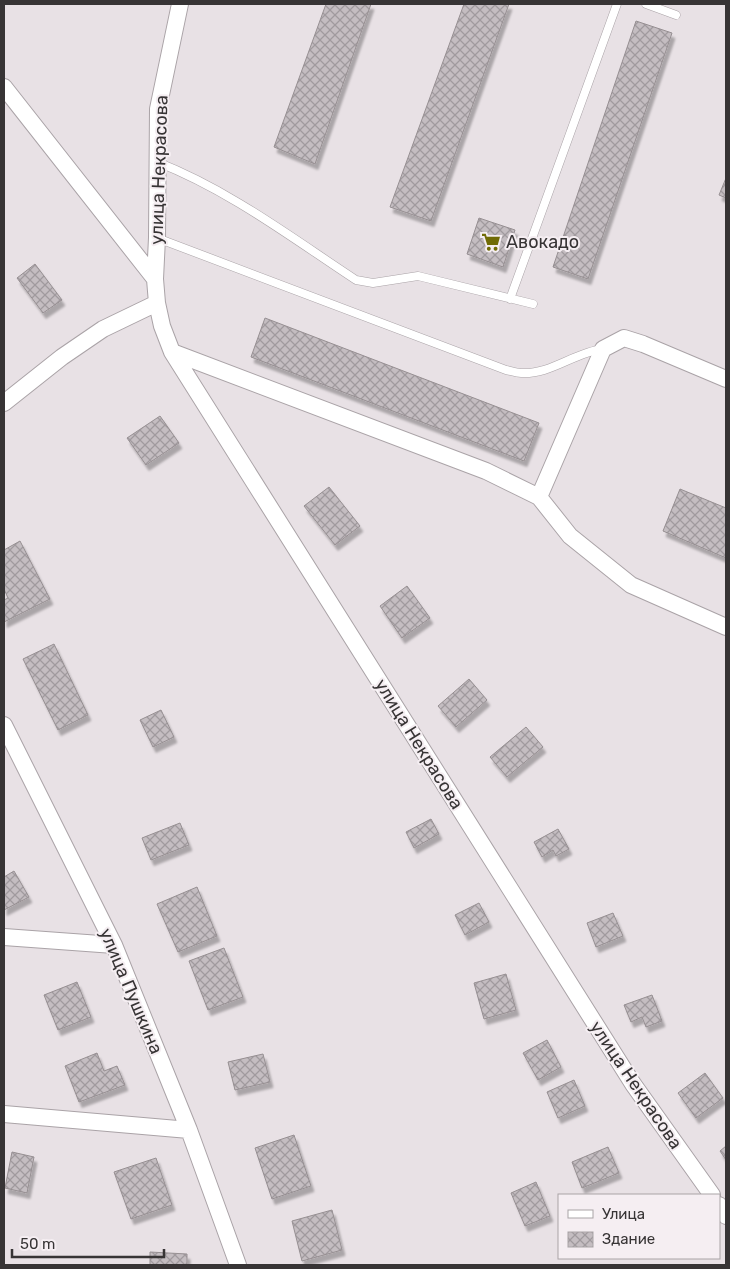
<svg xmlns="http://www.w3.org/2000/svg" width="730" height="1269" font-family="Rubik,sans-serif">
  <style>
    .building { fill: url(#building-cross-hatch); stroke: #968f92; filter: url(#shadow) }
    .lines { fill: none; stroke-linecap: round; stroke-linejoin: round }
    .service-casing { stroke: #aaa3a7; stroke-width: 9 }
    .minor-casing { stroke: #aaa3a7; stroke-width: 18 }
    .service { stroke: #fff; stroke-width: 8 }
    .minor { stroke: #fff; stroke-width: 16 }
    .labels { text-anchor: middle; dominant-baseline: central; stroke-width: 4; stroke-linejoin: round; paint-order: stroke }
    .street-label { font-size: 18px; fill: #373435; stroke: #f5eef2 }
    .poi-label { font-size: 18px; fill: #373435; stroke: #f5eef2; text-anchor: start }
  </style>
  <defs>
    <pattern id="building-cross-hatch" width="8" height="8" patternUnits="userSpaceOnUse" patternTransform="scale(1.25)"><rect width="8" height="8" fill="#c4bdc1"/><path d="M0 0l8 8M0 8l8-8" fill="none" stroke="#a09a9e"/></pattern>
    <filter id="shadow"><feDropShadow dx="3" dy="5.5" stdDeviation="1" flood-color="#0004"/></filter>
  </defs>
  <rect width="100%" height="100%" fill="#e8e1e5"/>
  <!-- building -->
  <path class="building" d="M326 4H371L315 164 274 147Z
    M464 4H509L431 221 390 207Z
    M636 21 672 33 588 279 553 267Z
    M726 178V198L719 195Z
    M479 218 515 230 503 267 467 254Z
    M35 264 62 300 43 313 17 278Z
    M265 318 539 423 524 461 251 357Z
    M160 416 179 443 146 465 127 438Z
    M329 487 360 526 335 545 304 506Z
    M680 489 726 508V558L663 531Z
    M20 541 50 599 4 622V600L8 598 4 589V550Z
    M407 586 430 618 402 638 380 606Z
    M54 644 88 715 58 730 23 659Z
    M469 679 487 700 456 727 438 706Z
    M161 710 174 737 153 747 140 720Z
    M526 727 543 747 507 777 490 757Z
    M431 819 439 834 414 848 406 832Z
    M180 823 189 845 151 860 142 838Z
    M558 829 569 849 556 856 553 850 542 857 534 842Z
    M14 871 29 897 4 910V877Z
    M197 887 217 936 178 952 157 904Z
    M479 903 489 922 465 935 455 915Z
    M613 913 623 936 596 947 587 923Z
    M224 948 243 997 208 1010 189 961Z
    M506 974 516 1010 484 1019 474 983Z
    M77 982 91 1017 58 1030 44 995Z
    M652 995 662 1021 646 1027 642 1017 631 1022 624 1005Z
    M547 1040 561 1067 538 1080 523 1053Z
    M97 1053 104 1071 117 1066 125 1085 79 1102 65 1066Z
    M263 1054 270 1082 235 1090 228 1062Z
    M705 1073 723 1098 696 1118 678 1093Z
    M574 1080 585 1106 558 1118 547 1092Z
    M294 1135 311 1186 272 1199 255 1148Z
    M726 1146V1160L720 1151Z
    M608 1147 619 1173 582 1188 572 1162Z
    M12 1152 34 1157 27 1193 5 1188Z
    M156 1158 172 1205 131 1219 114 1172Z
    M536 1182 550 1216 525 1226 511 1193Z
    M332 1210 342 1250 302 1261 292 1221Z
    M150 1252 187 1254V1265H150Z"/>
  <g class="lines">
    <!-- service casing -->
    <g class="service-casing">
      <path id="service" d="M646 4 676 15
        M157 162C229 190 292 238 356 280L373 283 418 276 533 304
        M157 238 506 370C511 371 516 373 521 373 550 375 575 352 603 349
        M510 299 617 4"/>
    </g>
    <!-- minor casing -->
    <g class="minor-casing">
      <path id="minor" d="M180 4 158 109 157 238 155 279 157 303 162 326 172 352 633 1084 712 1195
        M4 87 155 279
        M172 352 486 471 539 497 570 536 631 585 726 627
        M4 403 62 357 103 329 157 303
        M539 497 603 349 624 338 643 344 726 379
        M4 725 114 945 189 1130 238 1265
        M4 937 114 945
        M4 1114 189 1130
        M719 1205 726 1216"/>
    </g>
    <!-- service -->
    <use href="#service" class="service"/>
    <!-- minor -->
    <use href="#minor" class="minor"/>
  </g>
  <!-- icons -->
  <defs>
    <g id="supermarket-bare" transform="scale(1.5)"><path d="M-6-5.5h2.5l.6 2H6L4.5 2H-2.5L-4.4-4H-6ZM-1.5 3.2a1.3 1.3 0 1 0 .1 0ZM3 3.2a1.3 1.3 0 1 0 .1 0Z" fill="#706b06" stroke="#f5eef2" stroke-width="2.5" paint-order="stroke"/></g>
  </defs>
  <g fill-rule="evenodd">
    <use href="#supermarket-bare" x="491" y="242"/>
  </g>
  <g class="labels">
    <!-- street labels -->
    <g class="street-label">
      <text transform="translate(159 170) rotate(-88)">улица Некрасова</text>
      <text transform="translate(419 744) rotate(58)">улица Некрасова</text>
      <text transform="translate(131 991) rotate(67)">улица Пушкина</text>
      <text transform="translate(636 1085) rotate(56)">улица Некрасова</text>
    </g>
    <!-- poi labels -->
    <g class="poi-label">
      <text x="506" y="242">Авокадо</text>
    </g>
  </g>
  <!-- border -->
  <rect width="730" height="1269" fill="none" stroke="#373435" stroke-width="10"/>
  <!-- legend -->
  <rect x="558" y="1194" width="162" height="65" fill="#f5eef2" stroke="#a9a4a6"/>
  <rect x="568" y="1210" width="25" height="8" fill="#ffffff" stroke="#a9a4a6"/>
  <text x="602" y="1219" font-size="15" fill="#373435">Улица</text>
  <rect x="568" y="1232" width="25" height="15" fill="url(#building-cross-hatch)" stroke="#a9a4a6"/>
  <text x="602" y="1244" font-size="15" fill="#373435">Здание</text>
  <!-- scale -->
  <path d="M12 1249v8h152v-8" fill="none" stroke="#373435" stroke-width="2.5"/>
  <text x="20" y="1249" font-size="15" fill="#373435" stroke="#f5eef2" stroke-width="4" paint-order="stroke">50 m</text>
</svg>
